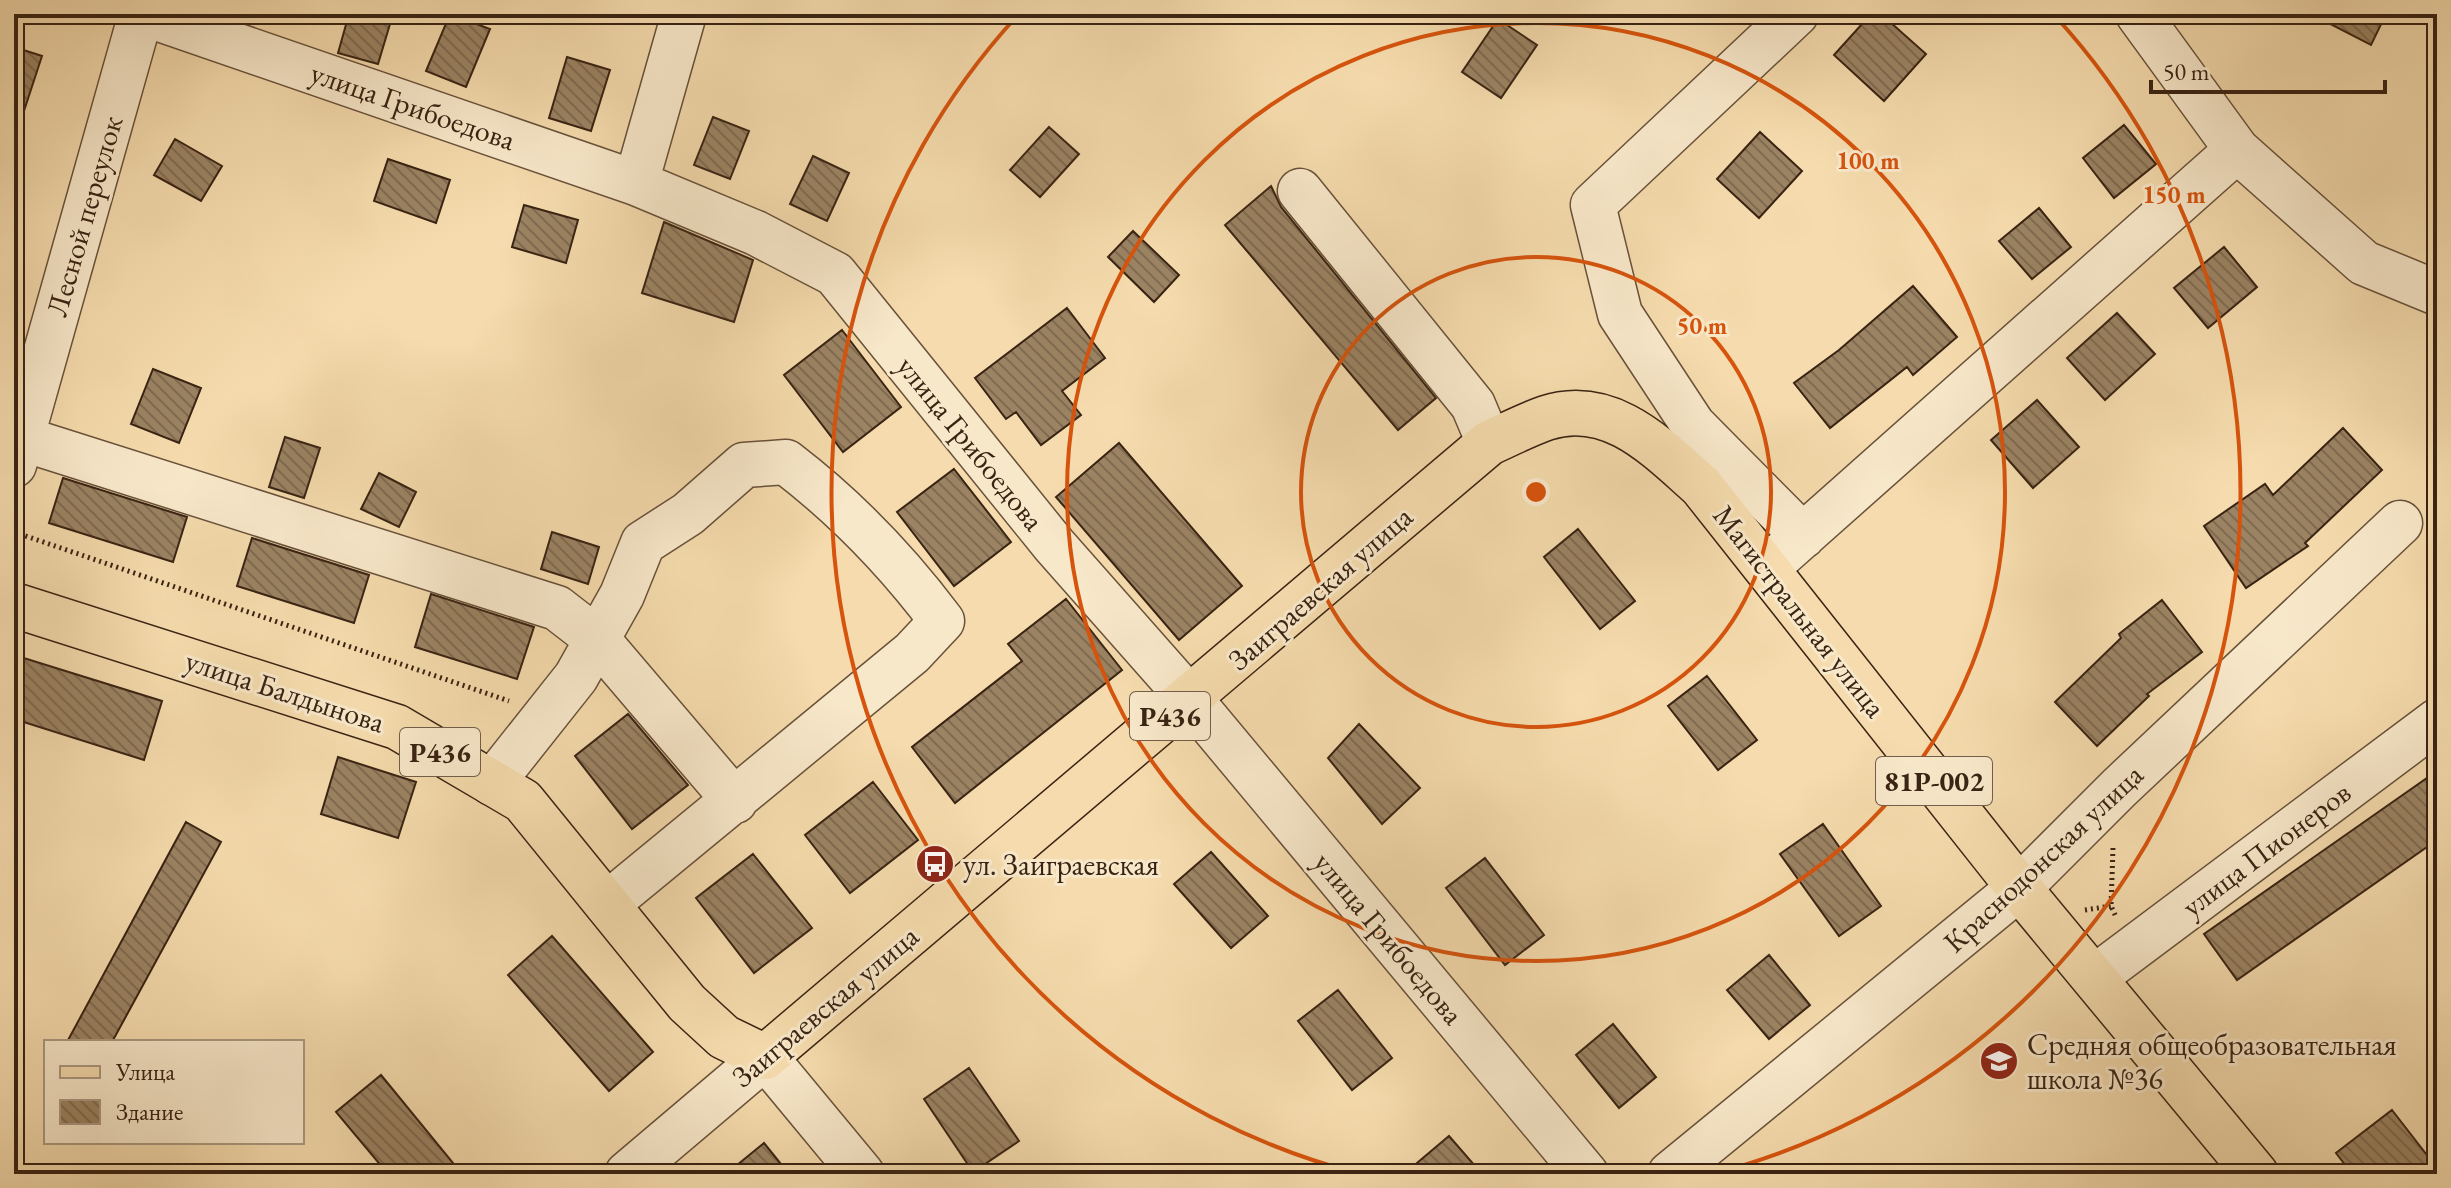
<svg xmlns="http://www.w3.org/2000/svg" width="2451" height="1188" font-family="'EB Garamond',serif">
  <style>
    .building { fill: url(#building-back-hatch); stroke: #392313; stroke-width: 2 }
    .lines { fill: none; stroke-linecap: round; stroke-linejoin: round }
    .minor-casing { stroke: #68513a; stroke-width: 47 }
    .major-casing { stroke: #392313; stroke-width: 47 }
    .path { stroke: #392313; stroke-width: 5; stroke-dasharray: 2 4; stroke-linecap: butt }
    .minor { stroke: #f8e8ca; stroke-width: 44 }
    .major { stroke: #f5dbad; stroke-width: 44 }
    .ring { fill: none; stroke: #d6540d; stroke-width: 4 }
    .labels { text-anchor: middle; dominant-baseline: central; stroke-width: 6; stroke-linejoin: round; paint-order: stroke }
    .shield { fill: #f8e8ca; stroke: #725e4a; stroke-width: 2 }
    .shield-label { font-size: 28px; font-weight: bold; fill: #392313 }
    .street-label { font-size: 30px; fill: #392313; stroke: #f8e8ca }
    .poi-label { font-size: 30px; fill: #392313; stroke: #f8e8ca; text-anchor: start }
    .centre { fill: #d6540d; stroke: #f8e8ca; stroke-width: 4 }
    .ring-label { font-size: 24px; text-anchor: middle; font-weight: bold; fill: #d6540d; stroke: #f8e8ca; stroke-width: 6; stroke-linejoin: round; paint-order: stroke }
  </style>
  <defs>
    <pattern id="building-back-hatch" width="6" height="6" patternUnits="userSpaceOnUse" patternTransform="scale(2)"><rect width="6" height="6" fill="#9b8363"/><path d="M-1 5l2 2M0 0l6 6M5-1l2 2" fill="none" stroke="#7f6b50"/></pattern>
  </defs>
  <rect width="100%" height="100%" fill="#f5dbad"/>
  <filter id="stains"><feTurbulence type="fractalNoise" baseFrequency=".0025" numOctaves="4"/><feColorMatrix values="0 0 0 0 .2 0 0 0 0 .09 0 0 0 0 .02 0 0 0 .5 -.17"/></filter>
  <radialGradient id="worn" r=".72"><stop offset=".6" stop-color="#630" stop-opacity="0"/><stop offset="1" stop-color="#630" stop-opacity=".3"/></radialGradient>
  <!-- building -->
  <path class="building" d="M349 14H393L378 64 338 53Z
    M450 14 490 29 466 87 426 71Z
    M1871 14H1881L1926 54 1884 101 1834 55Z
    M2311 14H2386L2371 45Z
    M1498 19 1537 45 1501 98 1462 72Z
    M14 47 42 56 19 126 14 125Z
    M567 57 610 70 591 131 549 118Z
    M713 117 749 131 730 179 694 165Z
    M2124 125 2156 164 2114 198 2083 158Z
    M1049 127 1079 154 1040 197 1010 170Z
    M1760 132 1802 171 1759 218 1717 179Z
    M175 139 222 166 201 201 154 175Z
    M813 156 849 173 827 221 790 204Z
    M388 159 450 180 436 223 374 201Z
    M1271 186 1281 207 1436 398 1398 430 1225 225Z
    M524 205 578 220 566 263 512 247Z
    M2039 208 2071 247 2032 279 1999 241Z
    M664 222 753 260 734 322 642 293Z
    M1133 231 1179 275 1154 302 1108 257Z
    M2224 247 2257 287 2208 328 2174 288Z
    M1913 286 1957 337 1913 375 1907 367 1830 428 1794 383 1839 350Z
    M1067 308 1105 358 1062 391 1081 415 1041 445 1016 412 1006 419 975 378Z
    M2117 313 2155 354 2105 400 2067 358Z
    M842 330 901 407 843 452 784 375Z
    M153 369 201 388 179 443 131 424Z
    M2037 400 2079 447 2033 488 1991 440Z
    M2343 428 2382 470 2305 543 2308 546 2246 588 2204 526 2265 484 2273 495Z
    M285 437 320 448 304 498 269 487Z
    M1119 443 1242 586 1179 640 1056 497Z
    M954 469 1011 542 954 586 897 512Z
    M379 473 416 492 399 527 361 509Z
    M63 478 187 517 173 562 49 523Z
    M1578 529 1635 601 1600 629 1544 557Z
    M552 532 599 547 588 584 541 569Z
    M252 538 369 575 354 623 237 586Z
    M431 594 534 627 517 679 415 647Z
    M1066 599 1122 670 955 803 912 747 1022 661 1008 644Z
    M2162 600 2202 652 2147 694 2149 696 2097 746 2055 702 2121 638 2119 634Z
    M14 655 162 701 144 760 14 719Z
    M1707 676 1757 740 1718 770 1668 706Z
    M628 714 688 785 632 829 575 756Z
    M1359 724 1420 788 1382 824 1328 758Z
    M338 757 416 782 398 838 321 814Z
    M2437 771V840L2237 980 2204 934Z
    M873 782 918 840 850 893 805 835Z
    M186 822 221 842 112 1042H67Z
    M1823 824 1881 906 1839 936 1780 854Z
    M1211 852 1268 916 1231 948 1174 884Z
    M753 854 812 928 754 973 696 898Z
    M1485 858 1544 935 1505 965 1446 888Z
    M552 936 653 1052 609 1091 508 975Z
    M1769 955 1810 1005 1769 1039 1727 990Z
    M1338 990 1392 1058 1352 1090 1298 1021Z
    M1613 1024 1656 1077 1619 1108 1576 1055Z
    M969 1068 1019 1141 973 1172 924 1099Z
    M381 1075 462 1174H388L336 1112Z
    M2392 1110 2437 1168V1174H2352L2336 1153Z
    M1449 1136 1482 1174H1404Z
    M764 1143 789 1174H726Z"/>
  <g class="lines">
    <!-- minor casing -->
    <g class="minor-casing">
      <path id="minor" d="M145 14 636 183 756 233 835 274 1054 545 1190 699 1586 1174
        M1796 14 1593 205 1620 314 1693 425 1803 536
        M2138 14 2237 150 2364 263 2437 293
        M636 183 684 14
        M1300 191 1473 405 1489 443
        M14 436 557 608 597 639 735 801
        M14 465 141 14
        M1781 555 2237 150
        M492 783 576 677 622 595 643 543 688 514 744 465 786 462C846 508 897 561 942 621L912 653 607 904
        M2095 977 2437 721
        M627 1174 765 1057 862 1174
        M1670 1174 2019 888 2119 788 2400 523"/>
    </g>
    <!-- major casing -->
    <g class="major-casing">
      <path id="major" d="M14 605 397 727 523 801 687 1003 724 1037 765 1057 1489 443C1507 435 1526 425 1546 418 1610 397 1657 447 1701 486L2019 888 2256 1174"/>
    </g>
    <!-- path -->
    <path class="path" d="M2429 501 2437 490
      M14 532 509 701
      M2113 848 2111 906 2116 917
      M2085 910 2111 906"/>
    <!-- minor -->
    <use href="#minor" class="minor"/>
    <!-- major -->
    <use href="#major" class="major"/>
  </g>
  <!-- distance rings -->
  <g class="ring">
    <circle cx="1536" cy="492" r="235"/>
    <circle cx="1536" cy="492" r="469"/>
    <path d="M1360 1174A704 704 0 0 1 1017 16M2055 16A704 704 0 0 1 1712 1174"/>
  </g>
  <!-- icons -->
  <defs>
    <g id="bus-disc" transform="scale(2)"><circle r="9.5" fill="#8f2418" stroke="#f8e8ca"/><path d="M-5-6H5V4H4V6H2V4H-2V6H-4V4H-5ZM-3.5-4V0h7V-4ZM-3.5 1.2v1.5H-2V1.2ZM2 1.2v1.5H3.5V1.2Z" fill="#fff"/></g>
    <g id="school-disc" transform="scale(2)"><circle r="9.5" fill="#8f2418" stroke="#f8e8ca"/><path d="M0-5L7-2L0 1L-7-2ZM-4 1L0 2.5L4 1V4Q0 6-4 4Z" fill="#fff"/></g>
  </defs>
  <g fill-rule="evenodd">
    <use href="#bus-disc" x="935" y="864"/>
    <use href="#school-disc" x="1999" y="1061"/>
  </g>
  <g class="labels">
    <!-- shield labels -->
    <g class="shield">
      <rect x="1130" y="692" width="80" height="48" rx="6"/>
      <rect x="400" y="728" width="80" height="48" rx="6"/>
      <rect x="1876" y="757" width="116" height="48" rx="6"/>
    </g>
    <g class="shield-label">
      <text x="1170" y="716">P436</text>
      <text x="440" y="752">P436</text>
      <text x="1934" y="781">81Р-002</text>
    </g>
    <!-- street labels -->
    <g class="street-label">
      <text transform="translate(413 106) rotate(19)">улица Грибоедова</text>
      <text transform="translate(84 216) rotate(-74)">Лесной переулок</text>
      <text transform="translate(971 443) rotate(51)">улица Грибоедова</text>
      <text transform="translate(1320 588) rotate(-41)">Заиграевская улица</text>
      <text transform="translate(1800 611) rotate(52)">Магистральная улица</text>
      <text transform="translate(285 691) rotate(18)">улица Балдынова</text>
      <text transform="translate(2266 849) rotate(-37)">улица Пионеров</text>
      <text transform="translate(2043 858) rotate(-43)">Краснодонская улица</text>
      <text transform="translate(1389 938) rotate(50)">улица Грибоедова</text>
      <text transform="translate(825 1006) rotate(-40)">Заиграевская улица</text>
    </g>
    <!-- poi labels -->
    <g class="poi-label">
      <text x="963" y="864">ул. Заиграевская</text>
      <text x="2027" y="1044">Средняя общеобразовательная<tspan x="2027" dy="34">школа №36</tspan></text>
    </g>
  </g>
  <circle cx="1536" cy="492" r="12" class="centre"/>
  <g class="ring-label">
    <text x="1868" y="169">100 m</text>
    <text x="2174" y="203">150 m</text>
    <text x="1702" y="334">50 m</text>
  </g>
  <!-- margin -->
  <rect width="2451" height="1188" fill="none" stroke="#f5dbad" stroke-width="48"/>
  <rect x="16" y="16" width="2419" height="1156" fill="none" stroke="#392313" stroke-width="4"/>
  <rect x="24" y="24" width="2403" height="1140" fill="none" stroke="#392313" stroke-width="2"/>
  <!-- legend -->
  <rect x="44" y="1040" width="260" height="104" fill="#f8e8ca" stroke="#ac9981" stroke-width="2"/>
  <rect x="60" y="1066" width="40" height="12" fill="#f5dbad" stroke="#ac9981" stroke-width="2"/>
  <text x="116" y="1080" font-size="24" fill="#392313">Улица</text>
  <rect x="60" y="1100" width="40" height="24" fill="url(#building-back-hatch)" stroke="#ac9981" stroke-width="2"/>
  <text x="116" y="1120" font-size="24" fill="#392313">Здание</text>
  <!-- scale -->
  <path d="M2151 80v12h234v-12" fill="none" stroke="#392313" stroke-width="4"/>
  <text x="2163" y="80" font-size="24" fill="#392313" stroke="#f8e8ca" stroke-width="6" paint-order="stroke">50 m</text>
  <rect width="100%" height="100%" filter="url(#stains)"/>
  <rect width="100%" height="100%" fill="url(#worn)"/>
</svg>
